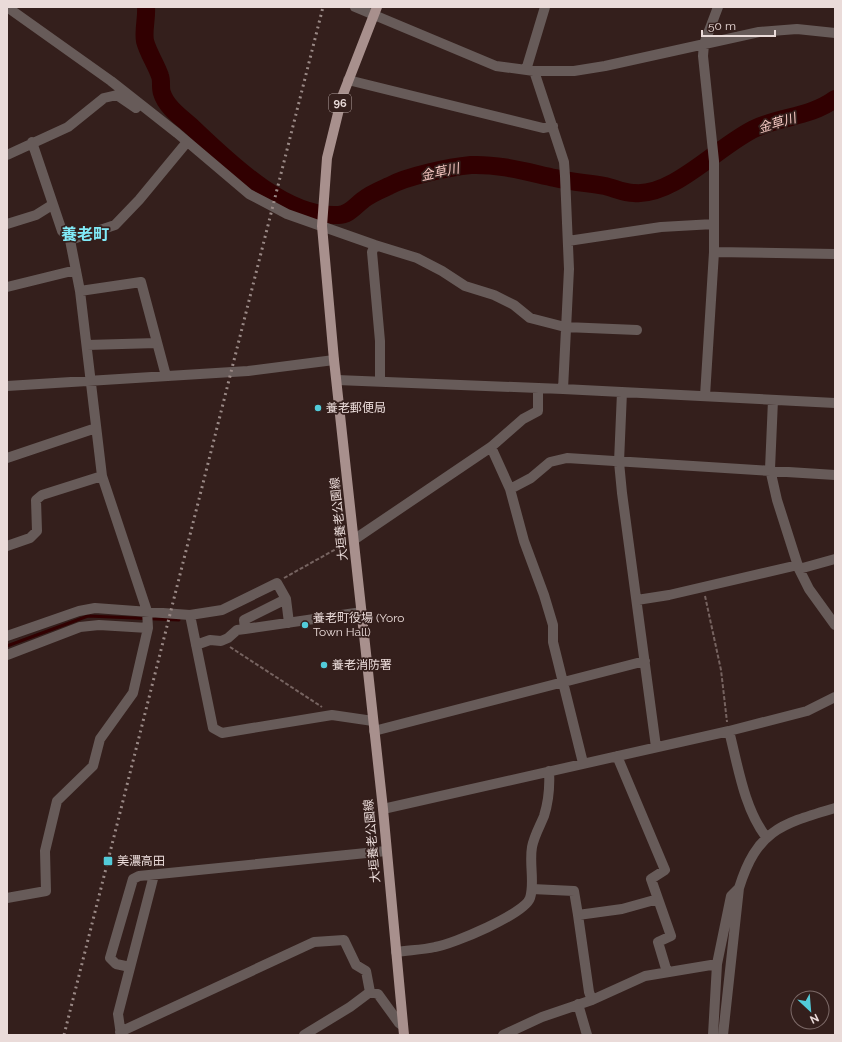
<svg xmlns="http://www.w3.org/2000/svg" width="842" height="1042" font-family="Raleway,'Noto Sans JP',sans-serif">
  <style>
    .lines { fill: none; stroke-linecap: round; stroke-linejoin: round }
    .stream { stroke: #310001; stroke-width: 3 }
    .river { stroke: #310001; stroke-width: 18 }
    .path { stroke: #766360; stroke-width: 2; stroke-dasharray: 4 2; stroke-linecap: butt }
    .minor { stroke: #675b59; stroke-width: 10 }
    .major { stroke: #a8908d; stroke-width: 10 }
    .rail { stroke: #9a8986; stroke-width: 3; stroke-dasharray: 2 4; stroke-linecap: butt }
    .poi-dot { fill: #52cbd9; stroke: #341f1c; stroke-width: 1.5 }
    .labels { text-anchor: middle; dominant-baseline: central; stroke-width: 3.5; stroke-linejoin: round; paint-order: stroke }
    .shield { fill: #341f1c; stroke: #b3a3a0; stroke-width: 1 }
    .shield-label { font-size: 11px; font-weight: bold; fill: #eadbd9 }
    .poi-label { font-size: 12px; fill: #eadbd9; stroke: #341f1c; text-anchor: start }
    .street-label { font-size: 12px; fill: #eadbd9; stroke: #341f1c }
    .water-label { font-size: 13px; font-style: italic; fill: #f6c8c2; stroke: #341f1c }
    .district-label { font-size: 16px; font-weight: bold; fill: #81ebf8; stroke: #341f1c }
  </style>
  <rect width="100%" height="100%" fill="#341f1c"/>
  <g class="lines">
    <!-- stream -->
    <path class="stream" d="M7 646 88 616 179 620"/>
    <!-- river -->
    <path class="river" d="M146 7C147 18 143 30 145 41 148 53 156 64 160 76 162 81 160 88 162 93 166 107 182 118 192 127 228 161 285 218 338 215 349 215 355 206 363 200 370 194 380 190 389 186 407 176 450 167 471 165 500 164 527 172 555 178 571 182 588 183 605 186 614 188 624 193 634 193 674 197 720 144 756 128 782 116 810 117 835 99"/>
    <!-- path -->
    <path class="path" d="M284 578 345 544
      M705 596 721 670 727 722
      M230 647 322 707"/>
    <!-- minor -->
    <path class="minor" d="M7 7 111 81 177 133 249 194 272 206 287 214 375 245 417 258 442 271 465 286 494 295 514 305 530 318 565 327 637 330
      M355 7 496 66 534 71H574L605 66 759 32 797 29 835 33
      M526 70 545 7
      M534 71 564 162 565 176 569 269 563 389
      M348 80 543 128 553 126
      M7 155 68 127 104 98 117 95 136 108
      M7 224 36 215 52 205
      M70 240 115 225 139 200 187 142
      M568 241 661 227 714 224
      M375 245 372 252 380 341V382
      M714 252 835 254
      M7 287 76 270
      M80 291 141 282 166 376
      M87 345 157 343
      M337 380 563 389 835 403
      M7 386 248 371 334 360
      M622 392 619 462 622 493 656 747
      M705 396 714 252V161L703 56 704 44 718 7
      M773 400 770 469 777 500 799 569 809 589 835 625
      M491 447 510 489 524 541 544 595 553 625V642L583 763
      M7 458 96 428
      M510 489 531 478 550 462 567 458 835 475
      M355 539 491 447 523 419 538 411V388
      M7 546 30 538 37 531 36 500 42 495 102 476
      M799 569 835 559
      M637 600 669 595 798 565
      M190 615 213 728 222 733 332 715 373 721
      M245 629 362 612
      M7 636 79 611 95 608 190 615 222 610 277 583 286 599 289 623
      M196 645 210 640 221 641 228 638 237 630 245 629 244 620 286 599
      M7 655 80 627 99 625 148 628
      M374 731 645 661
      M729 731C738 766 744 808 766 837
      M617 756 665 870 651 879 671 936 658 942 667 972
      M383 809 729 731 807 711 835 697
      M532 889 574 891 578 915 622 909 658 899
      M7 898 46 891 45 851 57 801 93 766 100 739 133 693 148 628 147 611 102 476 80 291 70 240 62 231 32 142
      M578 915 589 992 592 1000
      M396 952C409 950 422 950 435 947 453 944 525 914 530 898 535 883 529 864 532 847 534 836 540 826 544 816 549 800 550 787 549 771
      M130 967 116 964 110 958 133 879 139 876 386 851
      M370 992 378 994 399 1023 403 1026
      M578 1004 587 1035
      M120 1032 314 942 344 940 356 965 366 971 370 992
      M121 1035 118 1014 154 875
      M304 1035 350 1007 370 992
      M503 1035 542 1017 592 1000 645 976 717 964
      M713 1035 717 964 731 896 739 888
      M723 1035 739 888C757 830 781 824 835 808"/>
    <!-- major -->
    <path class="major" d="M377 7 342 97 327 158 322 226 334 360 383 809 404 1035"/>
    <!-- rail -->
    <path class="rail" d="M64 1035 323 7"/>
  </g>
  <!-- markers -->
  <g class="poi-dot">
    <circle cx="318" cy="408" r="4"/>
    <circle cx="305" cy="625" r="4"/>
    <circle cx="324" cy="665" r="4"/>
    <rect x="103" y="856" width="10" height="10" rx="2"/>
  </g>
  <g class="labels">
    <!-- shield labels -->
    <rect class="shield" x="329" y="94" width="22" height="18" rx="3"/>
    <g class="shield-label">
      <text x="340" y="103">96</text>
    </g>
    <!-- poi labels -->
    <g class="poi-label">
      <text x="326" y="408">養老郵便局</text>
      <text x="313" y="618">養老町役場 (Yoro<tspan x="313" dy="14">Town Hall)</tspan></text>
      <text x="332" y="665">養老消防署</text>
      <text x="117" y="861">美濃高田</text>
    </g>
    <!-- street labels -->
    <g class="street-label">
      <text transform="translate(339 519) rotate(-96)">大垣養老公園線</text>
      <text transform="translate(372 841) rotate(-95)">大垣養老公園線</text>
    </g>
    <!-- water labels -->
    <g class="water-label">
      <text transform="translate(777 123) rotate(-17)">金草川</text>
      <text transform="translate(440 172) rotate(-12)">金草川</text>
    </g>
    <!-- district labels -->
    <g class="district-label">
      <text x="85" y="234">養老町</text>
    </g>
  </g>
  <!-- border -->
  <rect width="842" height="1042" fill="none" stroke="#eadbd9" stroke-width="16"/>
  <!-- north arrow -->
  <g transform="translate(810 1010) rotate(154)"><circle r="19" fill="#341f1c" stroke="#7d6a68"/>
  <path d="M0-3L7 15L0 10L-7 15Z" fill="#52cbd9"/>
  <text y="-6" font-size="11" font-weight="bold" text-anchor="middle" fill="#eadbd9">N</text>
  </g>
  <!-- scale -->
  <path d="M702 30v6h73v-6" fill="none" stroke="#eadbd9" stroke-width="2"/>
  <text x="708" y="30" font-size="12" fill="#eadbd9" stroke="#341f1c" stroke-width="3" paint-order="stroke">50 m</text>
</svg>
